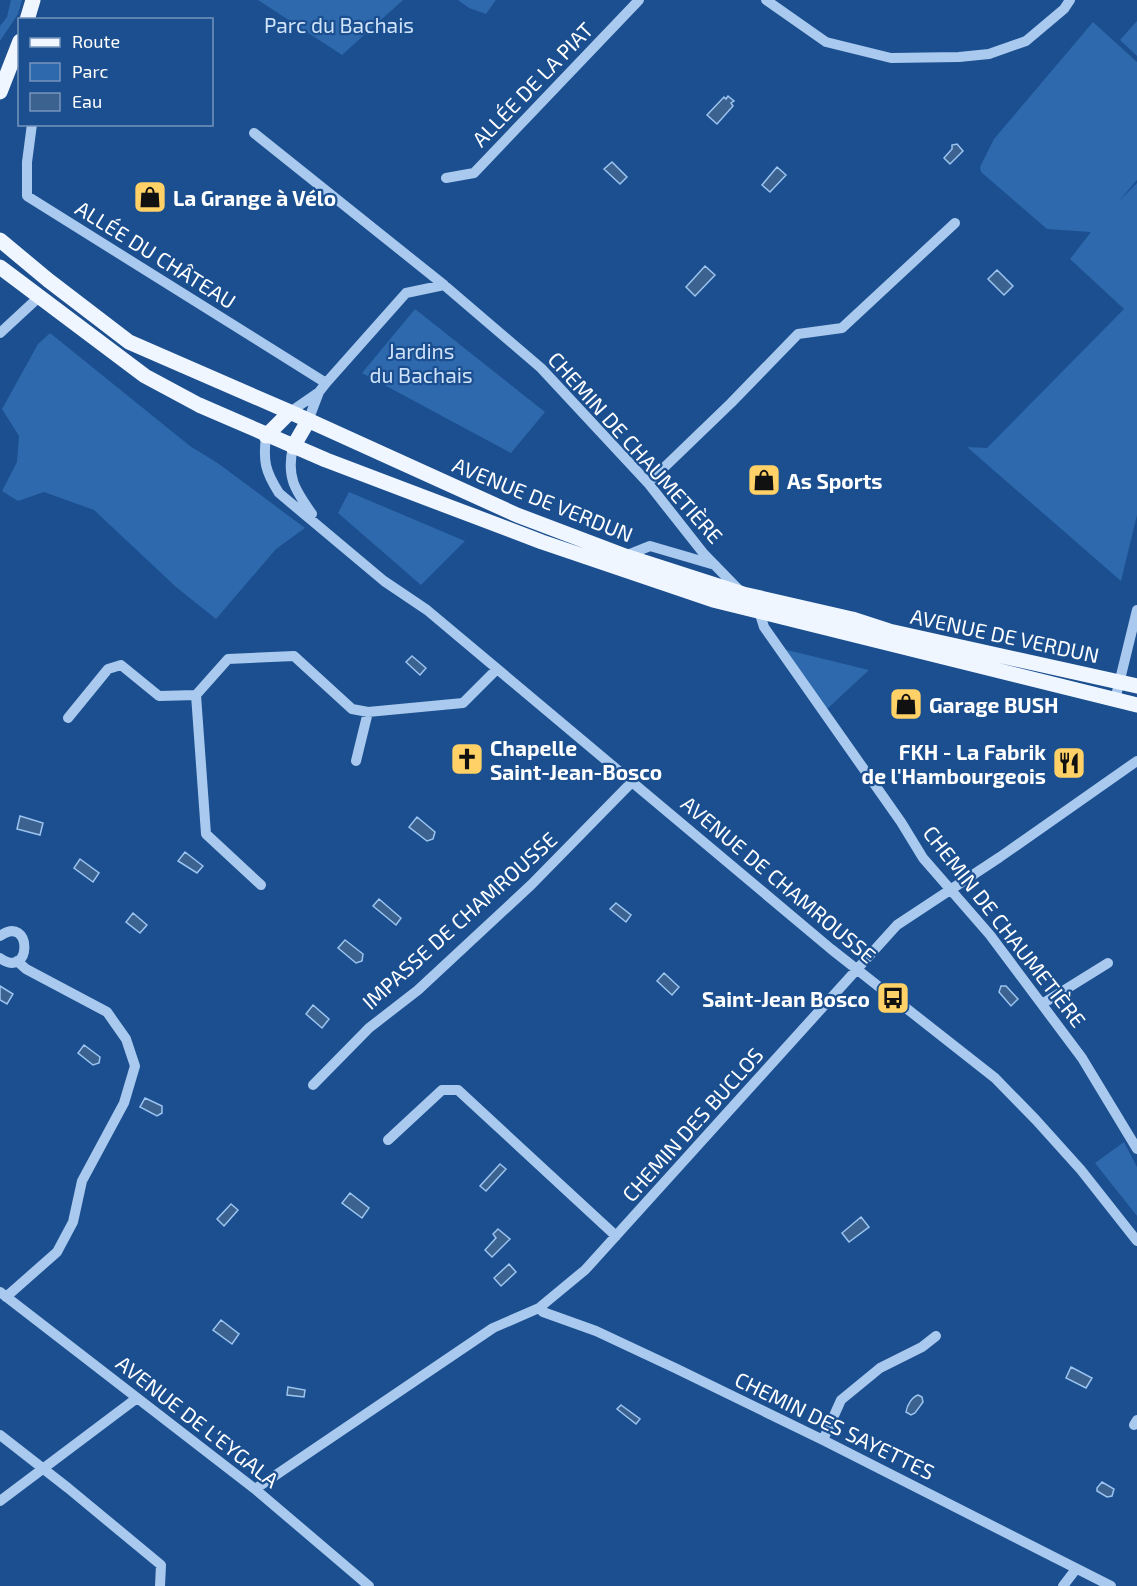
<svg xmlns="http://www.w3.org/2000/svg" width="1137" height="1586" font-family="'Exo 2',sans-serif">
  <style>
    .green { fill: #2e69ad }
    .water { fill: #3c6290; stroke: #9cc4f0; stroke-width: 1.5 }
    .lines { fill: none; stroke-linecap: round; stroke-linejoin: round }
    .minor { stroke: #a9c9ee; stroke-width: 10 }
    .major { stroke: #f0f6ff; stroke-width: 15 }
    .labels { text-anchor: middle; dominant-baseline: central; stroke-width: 4.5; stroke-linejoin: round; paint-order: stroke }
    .park-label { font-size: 21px; fill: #cfe3fa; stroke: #1b4f8f }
    .street-label { font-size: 21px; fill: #fff; stroke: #1b4f8f }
    .poi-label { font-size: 21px; font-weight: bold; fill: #fff; stroke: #1b4f8f; text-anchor: start }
  </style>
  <rect width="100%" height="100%" fill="#1b4f8f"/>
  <!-- green -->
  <path class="green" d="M11 0H22L18 14 0 41V26L7 17Z
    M258 0H403L342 55Z
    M458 0H496L486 14 469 8Z
    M1137 21V56L1120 40Z
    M1093 22 1137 62V180L1118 202 1137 183V515L1121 581 967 447 987 448 1124 309 1070 259 1091 232 1047 229 981 172 980 167 994 139Z
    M415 309 545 412 511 453 362 373Z
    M50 333 190 446 219 464 305 528 276 549 216 619 176 587 94 510 44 492 18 501 2 491 17 462 19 436 2 409 38 344Z
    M349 492 465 541 421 585 338 513Z
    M783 649 869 670 827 709Z
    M1124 1142 1137 1167V1216L1095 1163Z"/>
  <!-- water -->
  <path class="water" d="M728 96 734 101 731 103 733 106 717 124 707 115 724 97 726 99Z
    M957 144 963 151 950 164 944 158 952 149V145Z
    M612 162 627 177 620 184 604 169Z
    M777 167 786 175 770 192 762 185Z
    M705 266 715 275 695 296 686 287Z
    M997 270 1013 286 1004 295 988 279Z
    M412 656 426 668 420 675 406 662Z
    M20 816 43 823 40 835 17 829Z
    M417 817 435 832 433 839 427 841 409 827Z
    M185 852 203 866 197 873 178 861Z
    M80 859 99 873 93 882 74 868Z
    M379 899 401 918 396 925 373 906Z
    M616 903 631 915 626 922 610 909Z
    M133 913 147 925 140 933 126 922Z
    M345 940 363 954 362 961 356 963 338 948Z
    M664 973 679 987 672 995 657 981Z
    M0 986 13 994 7 1004 0 1000Z
    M1001 986H1006L1018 999 1011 1006 999 992Z
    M313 1005 329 1019 322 1028 306 1014Z
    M84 1045 100 1057 99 1063 93 1065 78 1053Z
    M145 1098 162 1106V1113L157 1116 140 1107Z
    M500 1164 506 1169 486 1191 480 1186Z
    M350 1193 369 1208 362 1218 342 1203Z
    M231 1204 238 1210 224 1226 217 1219Z
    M861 1217 869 1227 849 1242 842 1233Z
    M498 1229 510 1239 492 1257 485 1250 496 1238 493 1234Z
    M509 1264 516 1272 501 1286 494 1278Z
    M221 1320 239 1334 232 1344 213 1330Z
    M1071 1367 1092 1378 1086 1388 1066 1378Z
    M288 1387 305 1390 304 1397 287 1395Z
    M918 1395 922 1397 923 1402 915 1413 911 1415 906 1412C907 1405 912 1397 918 1395Z
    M621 1405 640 1419 636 1424 617 1409Z
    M1102 1482 1114 1489 1112 1496 1107 1497 1097 1491V1488Z"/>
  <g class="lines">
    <!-- minor -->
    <path class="minor" d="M766 0 826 42 891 58 959 57 989 54 1026 41 1064 9 1070 0
      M32 124 27 162V196L326 383
      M254 133 444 285 541 368 648 483 704 554 741 592
      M446 178 474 173 639 0
      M0 333 40 296
      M290 412 319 392
      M308 421 319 392 326 383 406 293 444 285
      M266 436C263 461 265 471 279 493L384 581 427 610 831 949 995 1078 1036 1120 1081 1170 1137 1241
      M293 447C286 477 295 490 312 514
      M648 483 731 403 798 334 842 328 955 223
      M625 556 650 546 715 565
      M759 611 764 627 901 822 923 858 990 935 1082 1058 1137 1149
      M1115 700 1137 610
      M68 718 108 669 121 665 159 696 196 695
      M356 761 368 712
      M261 885 206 834 196 695 228 659 294 656 352 709 368 712 463 703 497 669
      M0 936C32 913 33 981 0 958
      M1042 1004 1108 963
      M313 1085 369 1028 418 990 531 885 631 783
      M388 1140 442 1090H458L616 1236
      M0 1292 255 1489 369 1586
      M6 1297 57 1252 73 1222 82 1181 124 1103 135 1066 126 1039 107 1012 26 969 17 961
      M539 1308 543 1312 596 1331 675 1368 823 1440 1111 1586
      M1134 1425 1137 1420
      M0 1435 68 1488 161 1565 160 1586
      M823 1440 841 1400 880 1368 922 1347 936 1336
      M255 1489 493 1328 539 1308 585 1270 897 925 1000 857 1137 761
      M0 1501 137 1398
      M1063 1586 1076 1569"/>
    <!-- major -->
    <path class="major" d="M27 20 33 0
      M0 92 20 41
      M0 240 48 280 129 342 290 412 517 515 625 556 743 594 852 619 889 631 1137 686
      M0 267 145 376 199 405 326 460 542 542 713 600 1137 705
      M266 436 290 412
      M293 447 308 421"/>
  </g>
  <!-- icons -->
  <defs>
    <g id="shop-square" transform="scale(1.725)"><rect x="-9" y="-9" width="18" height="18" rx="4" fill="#ffd166" stroke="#1b4f8f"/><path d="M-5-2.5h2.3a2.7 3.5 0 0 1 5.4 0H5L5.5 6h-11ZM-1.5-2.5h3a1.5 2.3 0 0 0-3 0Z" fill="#111"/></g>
    <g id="church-square" transform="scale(1.725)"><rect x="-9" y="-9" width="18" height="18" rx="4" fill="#ffd166" stroke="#1b4f8f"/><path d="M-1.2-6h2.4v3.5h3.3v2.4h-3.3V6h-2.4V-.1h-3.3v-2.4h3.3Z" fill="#111"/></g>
    <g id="restaurant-square" transform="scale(1.725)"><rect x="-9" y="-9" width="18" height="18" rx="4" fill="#ffd166" stroke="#1b4f8f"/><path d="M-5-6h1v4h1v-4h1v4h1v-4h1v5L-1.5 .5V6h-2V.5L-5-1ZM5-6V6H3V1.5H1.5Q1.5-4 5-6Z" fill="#111"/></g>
    <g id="bus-square" transform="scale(1.725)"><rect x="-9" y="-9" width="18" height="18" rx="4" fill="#ffd166" stroke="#1b4f8f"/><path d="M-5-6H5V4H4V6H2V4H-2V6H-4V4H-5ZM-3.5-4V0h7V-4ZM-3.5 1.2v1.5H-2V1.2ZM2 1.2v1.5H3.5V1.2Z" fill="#111"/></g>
  </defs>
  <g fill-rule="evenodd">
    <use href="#shop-square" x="150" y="197"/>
    <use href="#shop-square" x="764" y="480"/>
    <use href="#shop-square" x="906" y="704"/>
    <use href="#church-square" x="467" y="759"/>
    <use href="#restaurant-square" x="1069" y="763"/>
    <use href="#bus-square" x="893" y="998"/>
  </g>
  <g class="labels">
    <!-- park labels -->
    <g class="park-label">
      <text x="339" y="24">Parc du Bachais</text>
      <text x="421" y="350">Jardins<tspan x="421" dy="24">du Bachais</tspan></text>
    </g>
    <!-- street labels -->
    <g class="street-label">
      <text transform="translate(532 84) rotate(-46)">ALLÉE DE LA PIAT</text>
      <text transform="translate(156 254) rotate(32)">ALLÉE DU CHÂTEAU</text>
      <text transform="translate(636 447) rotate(48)">CHEMIN DE CHAUMETIÈRE</text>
      <text transform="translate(543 499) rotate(22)">AVENUE DE VERDUN</text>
      <text transform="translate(1005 635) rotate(12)">AVENUE DE VERDUN</text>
      <text transform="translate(779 879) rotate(40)">AVENUE DE CHAMROUSSE</text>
      <text transform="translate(459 920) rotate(-42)">IMPASSE DE CHAMROUSSE</text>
      <text transform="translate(1005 926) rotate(52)">CHEMIN DE CHAUMETIÈRE</text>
      <text transform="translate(692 1124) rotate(-48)">CHEMIN DES BUCLOS</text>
      <text transform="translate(198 1421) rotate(38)">AVENUE DE L'EYGALA</text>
      <text transform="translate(835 1425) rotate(26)">CHEMIN DES SAYETTES</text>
    </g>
    <!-- poi labels -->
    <g class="poi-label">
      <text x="173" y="197">La Grange à Vélo</text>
      <text x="787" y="480">As Sports</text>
      <text x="929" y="704">Garage BUSH</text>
      <text x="490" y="747">Chapelle<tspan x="490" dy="24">Saint-Jean-Bosco</tspan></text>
      <text x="1046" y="751" text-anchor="end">FKH - La Fabrik<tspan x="1046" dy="24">de l'Hambourgeois</tspan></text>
      <text x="870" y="998" text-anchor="end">Saint-Jean Bosco</text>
    </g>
  </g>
  <!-- legend -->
  <rect x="18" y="18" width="195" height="108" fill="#1b4f8f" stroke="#7695bc" stroke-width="1.5"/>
  <rect x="30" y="38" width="30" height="9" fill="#f0f6ff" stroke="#7695bc" stroke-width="1.5"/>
  <text x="72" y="48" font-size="18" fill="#ffffff">Route</text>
  <rect x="30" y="63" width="30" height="18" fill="#2e69ad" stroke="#7695bc" stroke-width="1.5"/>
  <text x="72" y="78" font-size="18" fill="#ffffff">Parc</text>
  <rect x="30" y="93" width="30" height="18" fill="#3c6290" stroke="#7695bc" stroke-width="1.5"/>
  <text x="72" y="108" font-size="18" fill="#ffffff">Eau</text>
</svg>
